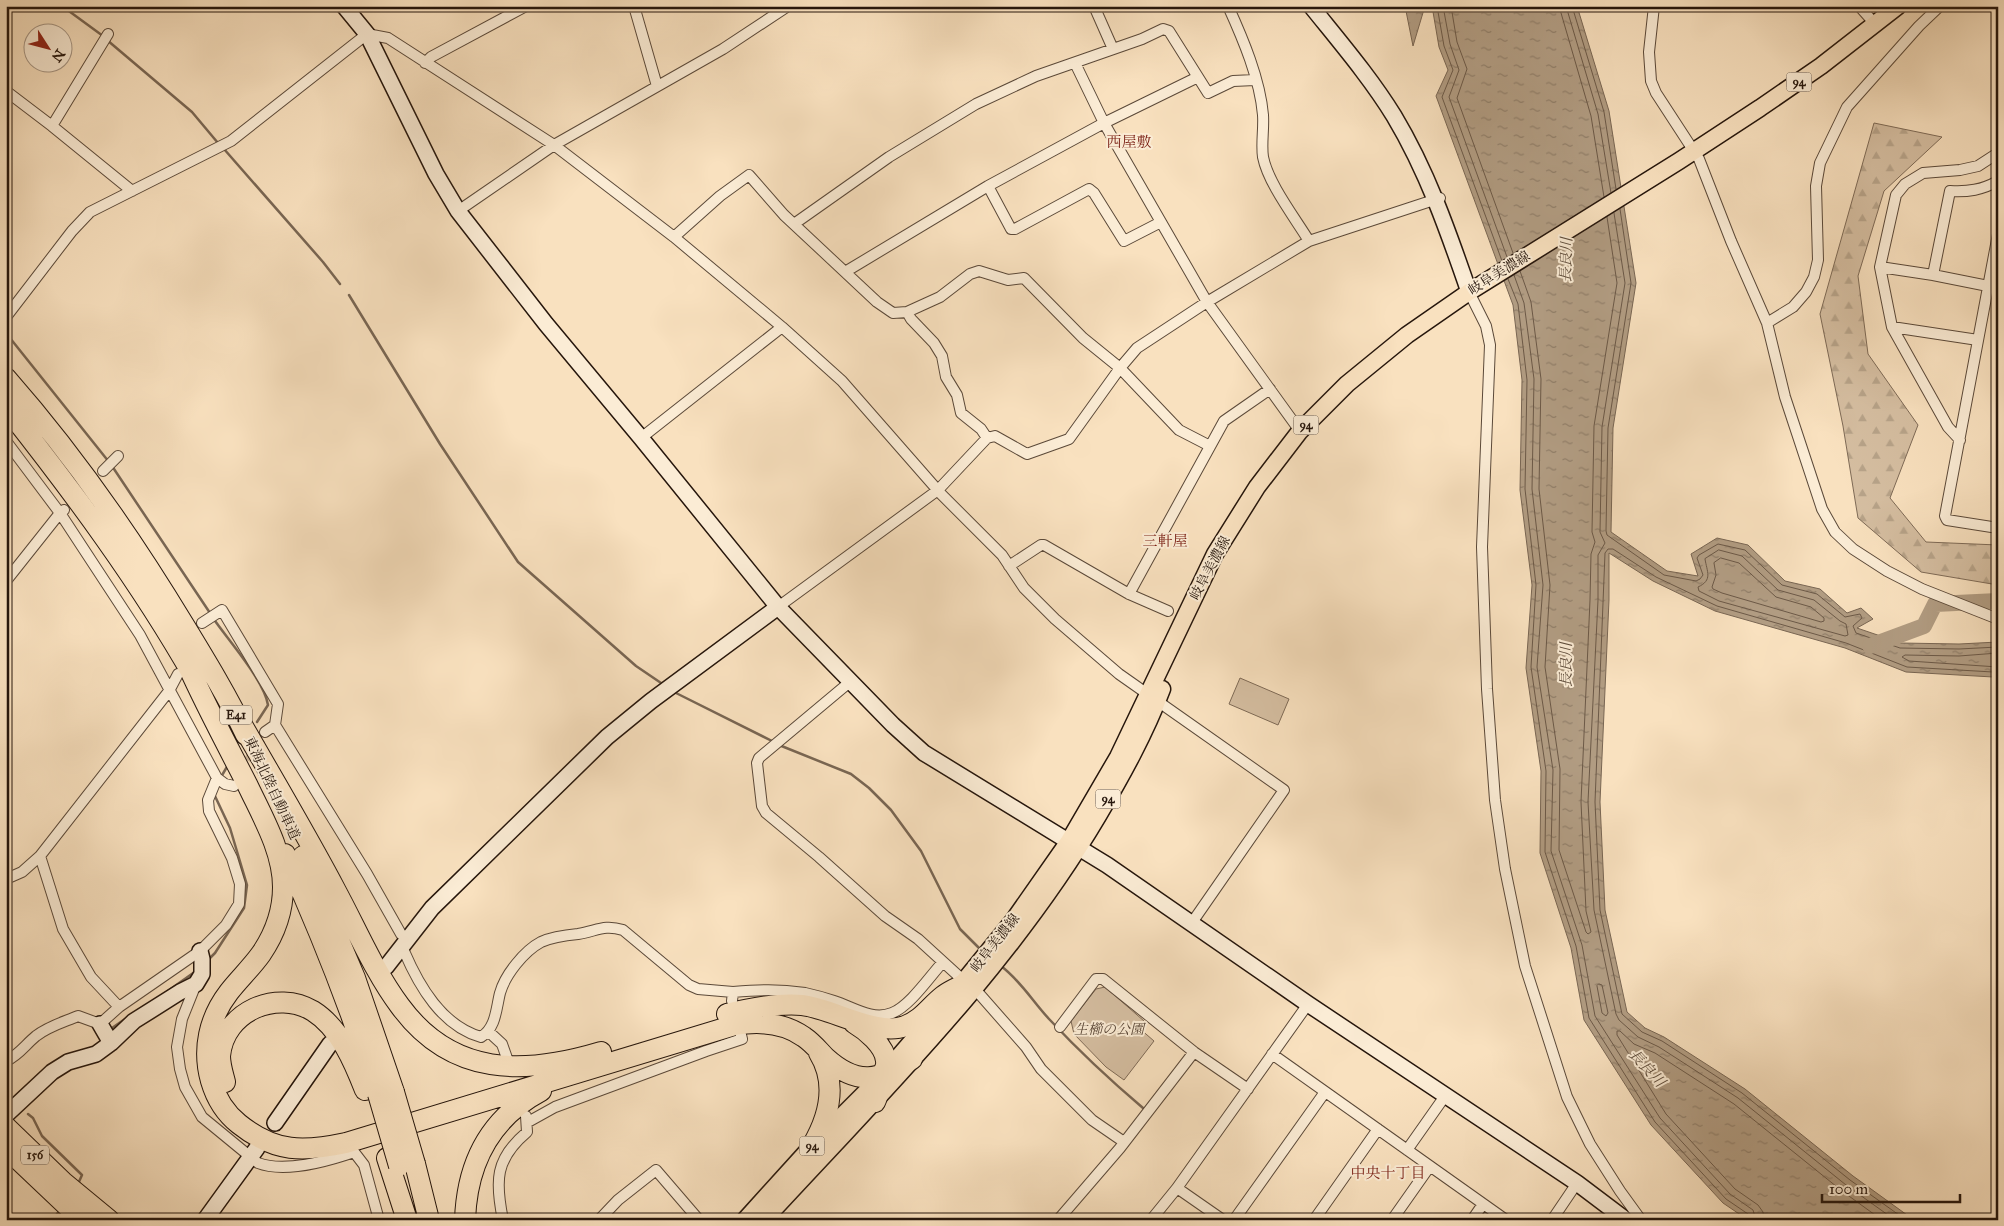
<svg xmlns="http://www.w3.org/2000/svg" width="2004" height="1226" font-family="'IM FELL Great Primer','Noto Serif JP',serif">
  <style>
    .forest { fill: url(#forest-firs); stroke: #7e6a56 }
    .park { fill: #d5bea1; stroke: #7e6a56 }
    .water { fill: url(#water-ripples); stroke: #796653 }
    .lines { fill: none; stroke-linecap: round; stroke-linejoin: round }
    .shore { stroke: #6c5947; stroke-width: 1 }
    .stream { stroke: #796653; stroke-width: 2.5 }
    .river { stroke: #b19c82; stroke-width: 16 }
    .street-tunnel { stroke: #cfb89b; stroke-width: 10; stroke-dasharray: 10 5; stroke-linecap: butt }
    .street-casing { stroke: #5b4939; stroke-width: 12 }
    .secondary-casing { stroke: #26160c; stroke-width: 18 }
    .primary-casing { stroke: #26160c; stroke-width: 19 }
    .highway-casing { stroke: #26160c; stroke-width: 22 }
    .street { stroke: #fbecd5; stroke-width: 10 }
    .secondary { stroke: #fbecd5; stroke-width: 15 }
    .primary { stroke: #f9e1bf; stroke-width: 16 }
    .highway { stroke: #f9e1bf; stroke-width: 20 }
    .highway-bridge-casing { stroke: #26160c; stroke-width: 22; stroke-linecap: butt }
    .highway-bridge { stroke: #f9e1bf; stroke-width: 20 }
    .labels { text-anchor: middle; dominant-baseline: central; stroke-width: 4; stroke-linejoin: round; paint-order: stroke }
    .shield { fill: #fbecd5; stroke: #665648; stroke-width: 1 }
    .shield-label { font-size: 12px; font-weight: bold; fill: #26160c }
    .street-label { font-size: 14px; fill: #26160c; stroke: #fbecd5 }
    .park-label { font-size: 14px; font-style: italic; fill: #5b4839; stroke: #fbecd5 }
    .neighbourhood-label { font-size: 15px; fill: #7a1f14; stroke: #fbecd5 }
    .water-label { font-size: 15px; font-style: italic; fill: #5e4c3b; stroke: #fbecd5 }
  </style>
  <defs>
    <pattern id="forest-firs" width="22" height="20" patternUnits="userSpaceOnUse" patternTransform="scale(1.25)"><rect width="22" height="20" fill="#d5bea1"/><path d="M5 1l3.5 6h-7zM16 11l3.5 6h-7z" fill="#b7a389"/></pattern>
    <pattern id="water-ripples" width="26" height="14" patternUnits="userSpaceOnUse" patternTransform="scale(1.25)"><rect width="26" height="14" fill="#b19c82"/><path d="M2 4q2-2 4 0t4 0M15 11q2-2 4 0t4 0" fill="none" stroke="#907e69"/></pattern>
  </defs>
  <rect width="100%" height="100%" fill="#f9e1bf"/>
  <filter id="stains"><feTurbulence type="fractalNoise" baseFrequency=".004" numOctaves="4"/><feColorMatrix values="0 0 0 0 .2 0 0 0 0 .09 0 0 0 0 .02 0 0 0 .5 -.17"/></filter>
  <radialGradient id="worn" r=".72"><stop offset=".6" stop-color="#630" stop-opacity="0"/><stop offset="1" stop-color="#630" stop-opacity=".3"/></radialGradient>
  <!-- forest -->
  <path class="forest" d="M1874 123 1942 137 1884 191 1858 276 1868 354 1918 425 1890 498 1926 542 1998 545V585L1921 572 1858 518 1843 426 1820 314Z"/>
  <!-- park -->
  <path class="park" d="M1240 678 1289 699 1278 725 1229 704Z
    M1105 987 1144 1021 1139 1028 1154 1041 1124 1080 1106 1067 1074 1034 1071 1021 1096 989Z"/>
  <!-- water -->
  <path class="water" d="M1405 6H1425L1413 46Z
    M1432 6H1577L1609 111 1636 283 1613 428 1611 532 1667 571 1698 576 1691 554 1717 538 1748 545 1785 581 1820 589 1847 613 1861 608 1873 619 1857 628 1901 643 1959 644 1998 642V680L1993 677 1906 672 1845 648 1715 611 1653 581 1609 553V600L1600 802 1605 910 1627 1012 1645 1028 1664 1037 1745 1089 1853 1176 1914 1220H1748L1723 1203 1651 1125 1584 1020 1571 948 1540 853 1541 771 1526 668 1532 585 1520 490 1522 380 1513 305 1436 96 1448 70 1439 47Z"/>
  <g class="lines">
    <!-- shore -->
    <path class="shore" d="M1437 6 1444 46 1453 70 1442 97 1502 261
      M1443 6 1450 44 1459 70 1449 97 1507 257
      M1451 6 1457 42 1467 69 1457 98 1513 253
      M1559 6 1591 116 1604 197
      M1566 6 1598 114 1611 193
      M1572 6 1604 112 1616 189
      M1620 209 1631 283 1608 428 1606 531 1607 535 1664 575 1696 581 1700 579 1703 575 1697 558 1699 555 1718 544 1745 550 1782 585 1817 594 1845 617 1860 614 1862 618 1853 626 1856 633 1900 648 1959 649 1998 647
      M1614 213 1625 283 1602 427 1600 532 1605 543 1598 555V600L1588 802 1594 910 1616 1014 1619 1020 1638 1037 1659 1047 1738 1098 1846 1185 1895 1220
      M1520 271 1531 302 1541 379 1539 489 1550 585 1545 667 1560 769 1559 850 1586 932 1588 934 1591 932 1586 911 1581 802 1590 600 1591 554 1595 542 1592 532 1594 426 1617 283 1607 217
      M1514 275 1524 303 1534 379 1532 489 1543 585 1537 667 1553 770 1551 851 1582 945 1595 1016 1660 1118 1730 1194 1753 1210 1756 1220
      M1508 279 1518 304 1527 380 1525 489 1536 585 1531 667 1546 771 1545 852 1576 946 1589 1018 1655 1122 1726 1199 1748 1214 1750 1220
      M1719 550 1742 556 1778 590 1814 600 1840 621 1846 624 1848 635 1845 636 1719 601 1699 591 1698 587C1713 580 1707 572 1705 559Z
      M1721 558 1739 563 1776 597 1811 607 1824 618V621L1821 622 1722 593 1713 589 1712 587 1716 575 1714 563Z
      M1998 653 1959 656 1905 655 1902 657 1909 661 1998 667
      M1599 984 1602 985 1608 1013 1606 1016 1602 1013 1597 986Z
      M1764 1220 1763 1212 1758 1205 1735 1189 1666 1114 1617 1035V1031H1620L1634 1044 1655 1053 1734 1104 1842 1191 1882 1220
      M1906 1220 1850 1180 1742 1093 1662 1041 1642 1032 1622 1014 1600 910 1595 802 1605 553 1608 549H1613L1656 577 1717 606 1846 643 1907 667 1993 672 1998 674"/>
    <!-- stream -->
    <path class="stream" d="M62 6 103 36
      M107 40 192 112 218 143
      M224 149 323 262 340 284
      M349 295 440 444 518 562 636 666 664 685
      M6 333 109 462
      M112 466 210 613
      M213 618C228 640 264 680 268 705L257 722
      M674 692 774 742
      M779 745 851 774 869 788 891 810 921 851 960 929 981 950
      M221 777 228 765
      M210 958 215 953 244 908 247 885 230 828 214 794
      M1001 966C1021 981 1033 1002 1050 1020 1079 1051 1110 1080 1143 1108
      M165 993 196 971
      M112 1028 125 1019
      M28 1114 33 1118 42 1136 82 1175 78 1184
      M52 1220 61 1209"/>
    <!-- river -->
    <path class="river" d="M1870 646 1924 626 1935 604 1998 601"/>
    <!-- street-tunnel -->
    <path class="street-tunnel" d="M241 774 265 732"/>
    <!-- street casing -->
    <g class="street-casing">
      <path id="street" d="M634 6 657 86
        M1094 6 1113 49
        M1228 6C1243 39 1260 79 1263 115 1264 129 1261 144 1263 157 1268 183 1295 218 1309 241
        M1654 6 1649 52 1651 81 1656 93 1699 159 1731 241 1767 323 1785 397 1822 509 1835 532 1853 549 1887 571 1922 589 1998 619
        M1859 6 1876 25
        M425 63 431 57 526 6
        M1075 63 1104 123 1207 302 1300 431
        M6 91 52 126 108 34
        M52 126 132 191
        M988 186 1011 229H1015L1089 189 1094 193 1124 241 1161 222
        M458 211 554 145 723 49 788 6
        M794 224 889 157 976 104 1036 76 1142 39 1163 29 1169 31 1208 93 1233 81 1255 80
        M1998 234 1945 516 1947 520 1998 528
        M674 237 720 196 749 175 784 215 877 302 893 313 907 312 940 297 970 274 979 271 1008 280 1024 278 1083 338 1120 368 1179 430 1210 446
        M1880 267 1933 275 1998 288
        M845 272 988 186 1104 123 1198 77
        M1933 275 1950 191C1968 192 1982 190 1998 181
        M1469 292 1486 326 1490 345 1482 547 1487 689 1495 800 1505 869 1525 966 1567 1097 1590 1144 1620 1191 1641 1220
        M907 312 911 319 934 343 942 356 946 377 957 395 961 413 981 429 987 438
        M6 317 72 231 90 212 231 141 367 34 388 38 554 145 674 237 782 327 842 381 941 494 1002 555 1024 588 1055 619 1119 674 1284 790 1191 924
        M1767 323 1793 307 1806 292 1814 277 1818 260 1816 186 1820 163 1847 107 1919 26 1940 6
        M1892 327 1978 340
        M641 438 782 327
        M1960 440 1948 427 1892 327 1880 267 1896 195 1905 184 1923 173 1960 170 1978 166 1998 153
        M6 441 60 513 140 635 217 778 225 784 234 786
        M103 471 118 456
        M1009 566 1041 545H1044L1129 594 1168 611
        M6 581 60 513 64 510
        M1129 594 1224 421 1270 389
        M778 607 938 490 987 438 995 436 1027 454 1069 439 1120 368 1137 348 1207 302 1309 241 1440 198
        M202 623 222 610 278 704 275 725 367 874 401 934 407 938
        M851 683 845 686 759 758 757 763 762 806 766 813 819 857 885 916 918 939 964 981
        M265 732 275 725
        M40 856 63 929 91 977 119 1007
        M6 879 22 872 40 856 169 691 178 674
        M399 948 404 951C419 986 442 1026 481 1037 496 1028 496 1009 500 993 505 975 524 951 541 942 552 937 567 935 578 934 597 931 604 924 623 930L689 985 698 989 733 992
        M196 984 182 1019 177 1047 180 1069 185 1087 202 1117 258 1163C284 1173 328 1161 354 1152L364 1165 379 1220
        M975 989 1026 1047 1041 1069 1092 1120 1124 1142
        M732 1001 733 992C759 990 778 989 805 993 814 995 825 998 834 1001 853 1007 872 1021 892 1013 910 1006 930 976 943 962
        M1060 1027 1096 979H1103L1194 1052 1248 1089
        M489 1032 502 1044 508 1061
        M1272 1054 1506 1220
        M6 1061C19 1055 25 1045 36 1036 49 1026 64 1022 78 1016L100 1024 119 1007 200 951 226 925 239 904 240 884 232 858 209 811 208 800 217 778
        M528 1122 555 1107 706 1051 742 1039 741 1035
        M1407 1150 1445 1096
        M1177 1188 1223 1220
        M503 1220C495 1181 495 1159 527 1132L526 1116
        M599 1220 618 1200 656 1170 699 1220
        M1058 1220 1120 1148 1194 1052
        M1151 1220 1177 1188 1308 1004
        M1234 1220 1325 1092
        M1314 1220 1378 1129
        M1392 1220 1430 1166
        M1472 1220 1483 1204
        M1552 1220 1577 1183"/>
    </g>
    <!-- secondary casing -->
    <g class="secondary-casing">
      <path id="secondary" d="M344 6 367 34 436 174 458 211 546 324 641 438 778 607 893 725 924 753 1107 865 1308 1004 1577 1183 1626 1220
        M1311 6C1339 41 1370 77 1394 116 1427 171 1448 231 1469 292
        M386 967 432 908 607 737 651 701 778 607
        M100 1024 111 1043
        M6 1115 52 1072 68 1062 96 1054 111 1043 134 1021 180 992 196 984 202 974V959L200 951
        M275 1123 330 1044
        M205 1220 257 1148"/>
    </g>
    <!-- primary casing -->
    <g class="primary-casing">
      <path id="primary" d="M745 1220 812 1146 882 1076 964 981 1013 921 1069 841 1118 757 1215 554 1257 487 1300 431 1347 384 1407 335 1469 292 1679 161 1760 108 1821 66 1898 6
        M764 1220C883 1091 1008 968 1098 816 1122 775 1145 734 1162 689"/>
    </g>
    <!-- highway casing -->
    <g class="highway-casing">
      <path id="highway" d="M6 378C73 454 132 539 184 625 206 661 228 697 246 735
        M6 407C74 493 140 582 194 677
        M188 666C206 706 227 745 247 784 262 816 283 851 283 887 283 911 274 935 261 954 251 968 239 979 229 992 209 1018 202 1049 211 1081 216 1098 225 1113 239 1124 275 1153 304 1152 346 1143L735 1025C759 1021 783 1022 804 1037 813 1043 819 1051 826 1058 857 1086 879 1081 912 1059
        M241 723C273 779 306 834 336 891 356 928 375 973 400 1006 452 1077 524 1075 601 1052
        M285 854C321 933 352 1012 378 1094
        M303 856 355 978 394 1092
        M727 1014C751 1008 777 1003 802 1005 831 1008 878 1037 905 1026 922 1020 930 1006 943 996 948 992 955 989 960 986
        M854 1023C866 1030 885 1046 886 1061 887 1067 884 1070 882 1075 879 1084 880 1092 875 1102
        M225 1082C223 1074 220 1065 220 1056 224 1011 277 989 313 1011 340 1028 354 1062 365 1090
        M6 1127 63 1182 109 1220
        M812 1146C829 1117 838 1084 819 1053
        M6 1148 82 1220
        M387 1158 407 1220
        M415 1164 429 1220
        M465 1220C467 1163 490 1118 541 1091"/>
    </g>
    <!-- street -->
    <use href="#street" class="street"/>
    <!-- secondary -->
    <use href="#secondary" class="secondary"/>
    <!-- primary -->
    <use href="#primary" class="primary"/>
    <!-- highway -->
    <use href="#highway" class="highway"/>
    <!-- highway-bridge casing -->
    <g class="highway-bridge-casing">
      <path id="highway-bridge" d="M394 1092 415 1164
        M378 1094 399 1166"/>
    </g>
    <!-- highway-bridge -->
    <use href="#highway-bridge" class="highway-bridge"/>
  </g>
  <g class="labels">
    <!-- shield labels -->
    <g class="shield">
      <rect x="1786.5" y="72.5" width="25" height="19" rx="4"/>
      <rect x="1293.5" y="415.5" width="25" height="19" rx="4"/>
      <rect x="220" y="705.5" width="32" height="19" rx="4"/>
      <rect x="1095.5" y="789.5" width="25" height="19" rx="4"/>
      <rect x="799.5" y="1136.5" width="25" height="19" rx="4"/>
      <rect x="21" y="1145.5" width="28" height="19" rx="4"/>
    </g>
    <g class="shield-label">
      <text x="1799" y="82">94</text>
      <text x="1306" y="425">94</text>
      <text x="236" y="715">E41</text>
      <text x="1108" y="799">94</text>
      <text x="812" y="1146">94</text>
      <text x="35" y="1155">156</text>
    </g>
    <!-- street labels -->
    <g class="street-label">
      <text transform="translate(1499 273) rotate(-32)">岐阜美濃線</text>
      <text transform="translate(1210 568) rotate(-62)">岐阜美濃線</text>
      <text transform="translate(272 788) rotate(65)">東海北陸自動車道</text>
      <text transform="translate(995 943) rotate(-52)">岐阜美濃線</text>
    </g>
    <!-- park labels -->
    <g class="park-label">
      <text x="1109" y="1029">生櫛の公園</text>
    </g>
    <!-- neighbourhood labels -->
    <g class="neighbourhood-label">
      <text x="1129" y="142">西屋敷</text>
      <text x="1165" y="541">三軒屋</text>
      <text x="1388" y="1173">中央十丁目</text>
    </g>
    <!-- water labels -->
    <g class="water-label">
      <text transform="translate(1566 260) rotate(-89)">長良川</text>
      <text transform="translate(1566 665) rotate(-90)">長良川</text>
      <text transform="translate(1647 1068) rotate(47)">長良川</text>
    </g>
  </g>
  <!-- margin -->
  <rect width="2004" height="1226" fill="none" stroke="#f9e1bf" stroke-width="25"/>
  <rect x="8" y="8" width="1989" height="1211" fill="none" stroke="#26160c" stroke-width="2.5"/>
  <rect x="12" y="12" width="1979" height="1201" fill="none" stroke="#26160c"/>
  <!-- north arrow -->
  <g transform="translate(48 48) rotate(126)"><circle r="24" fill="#fbecd5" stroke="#a69685"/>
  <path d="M0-4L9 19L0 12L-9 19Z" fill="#8f2418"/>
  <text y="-8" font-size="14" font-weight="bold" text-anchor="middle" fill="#26160c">N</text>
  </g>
  <!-- scale -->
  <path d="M1822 1194v8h138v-8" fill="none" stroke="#26160c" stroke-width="2.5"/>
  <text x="1829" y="1194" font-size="15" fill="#26160c" stroke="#fbecd5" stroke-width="4" paint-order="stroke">100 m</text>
  <rect width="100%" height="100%" filter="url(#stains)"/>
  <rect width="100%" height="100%" fill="url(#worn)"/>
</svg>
